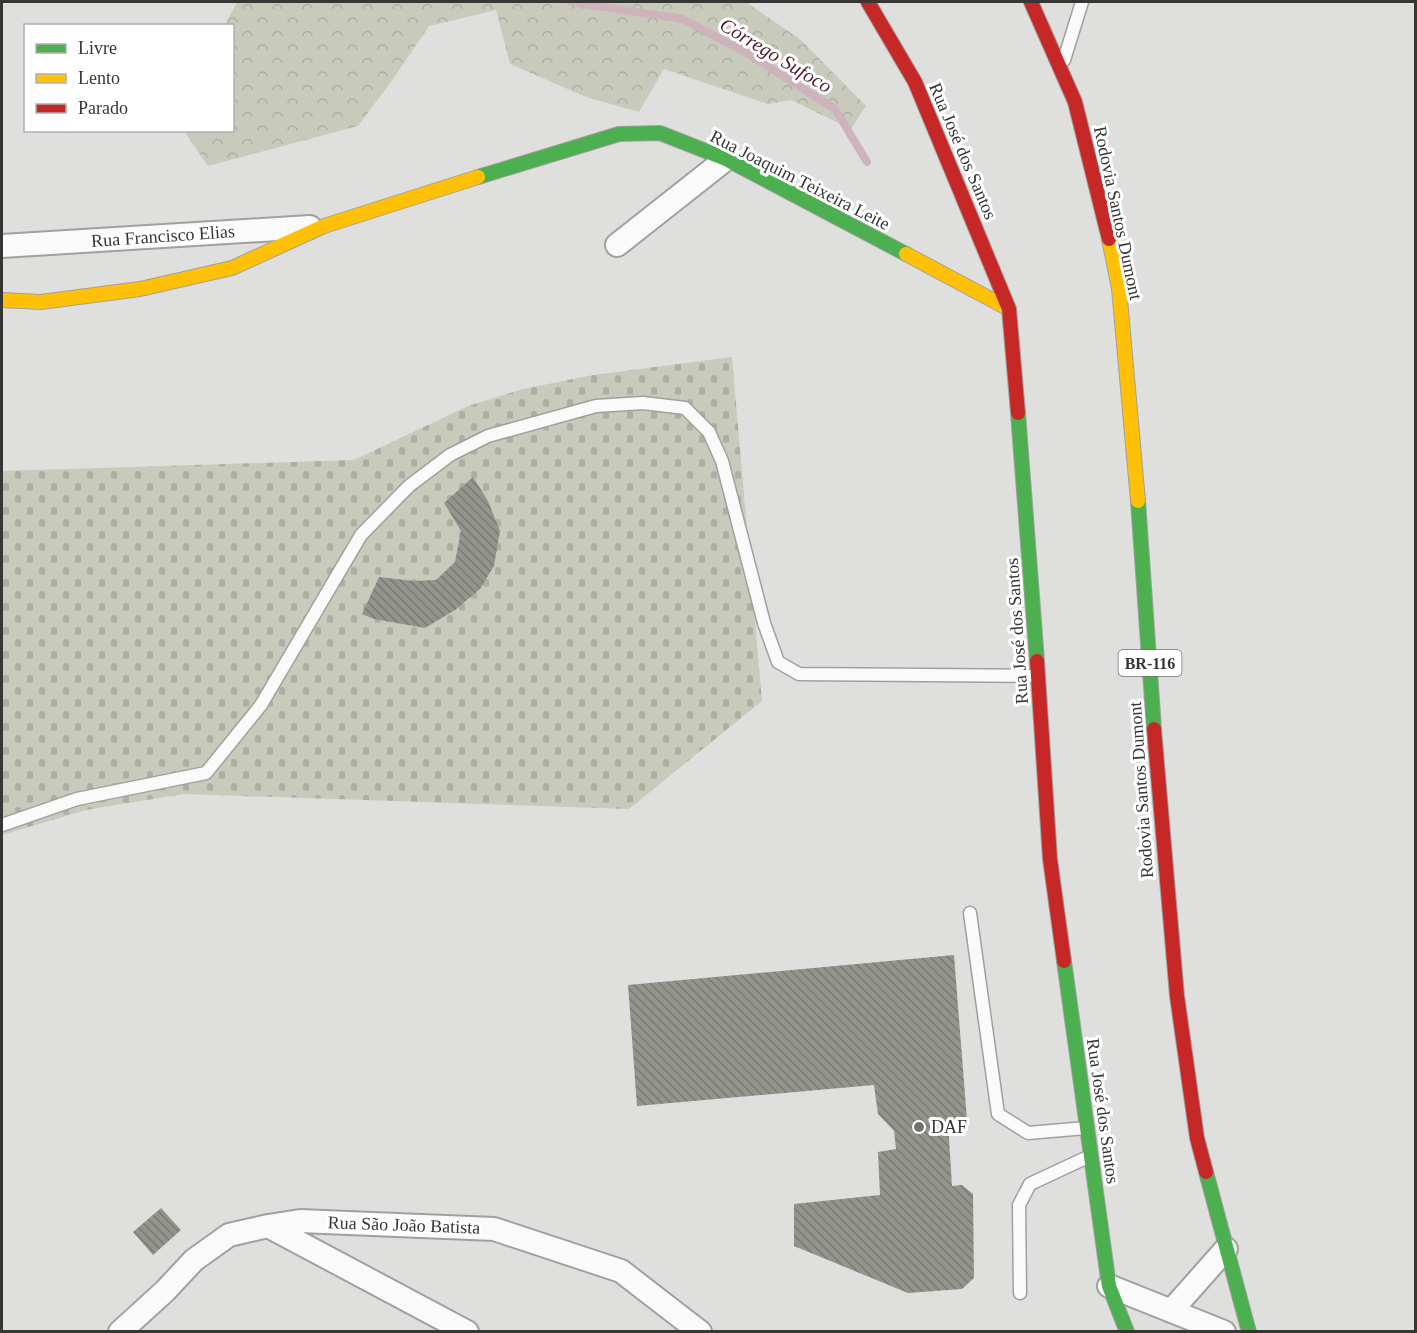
<svg xmlns="http://www.w3.org/2000/svg" width="1417" height="1333" font-family="'Times New Roman',serif">
  <style>
    .forest { fill: url(#forest-crowns) }
    .cemetery { fill: url(#cemetery-stones) }
    .lines { fill: none; stroke-linecap: round; stroke-linejoin: round }
    .stream { stroke: #ceb3bc; stroke-width: 8 }
    .building { fill: url(#building-back-hatch) }
    .lane-casing { stroke: #a0a09e; stroke-width: 15 }
    .street-casing { stroke: #a0a09e; stroke-width: 26 }
    .fast-casing { stroke: #a0a09e; stroke-width: 16 }
    .slow-casing { stroke: #a0a09e; stroke-width: 16 }
    .jam-casing { stroke: #a0a09e; stroke-width: 16 }
    .lane { stroke: #fafafa; stroke-width: 12 }
    .street { stroke: #fafafa; stroke-width: 22 }
    .fast { stroke: #4caf50; stroke-width: 14 }
    .slow { stroke: #ffc107; stroke-width: 14 }
    .jam { stroke: #c62828; stroke-width: 14 }
    .poi-dot { fill: #717270; stroke: #fff; stroke-width: 2 }
    .labels { text-anchor: middle; dominant-baseline: central; stroke-width: 6; stroke-linejoin: round; paint-order: stroke }
    .shield { fill: #fff; stroke: #727372; stroke-width: 1.5 }
    .shield-label { font-size: 16px; font-weight: bold; fill: #363735 }
    .street-label { font-size: 18px; fill: #363735; stroke: #fff }
    .poi-label { font-size: 18px; fill: #363735; stroke: #fff; text-anchor: start }
    .water-label { font-size: 20px; font-style: italic; fill: #4e1d34; stroke: #fff }
  </style>
  <defs>
    <pattern id="forest-crowns" width="20" height="18" patternUnits="userSpaceOnUse" patternTransform="scale(1.5)"><rect width="20" height="18" fill="#c8cbbc"/><path d="M2 6a3 3 0 1 1 6 0M12 15a3 3 0 1 1 6 0" fill="none" stroke="#acafa2"/></pattern>
    <pattern id="cemetery-stones" width="16" height="16" patternUnits="userSpaceOnUse" patternTransform="scale(1.5)"><rect width="16" height="16" fill="#c8cbbc"/><path d="M2 7V4a2 2 0 0 1 4 0v3zM10 15v-3a2 2 0 0 1 4 0v3z" fill="#acafa2"/></pattern>
    <pattern id="building-back-hatch" width="6" height="6" patternUnits="userSpaceOnUse" patternTransform="scale(1.5)"><rect width="6" height="6" fill="#93958d"/><path d="M-1 5l2 2M0 0l6 6M5-1l2 2" fill="none" stroke="#797a74"/></pattern>
  </defs>
  <rect width="100%" height="100%" fill="#dfe0dd"/>
  <!-- forest -->
  <path class="forest" d="M237 2H746L801 40 866 106 851 129 791 100 768 104 664 69 639 112 586 97 510 64 496 10 429 26 391 82 358 126 208 166 184 131 232 130V26L225 25Z"/>
  <!-- cemetery -->
  <path class="cemetery" d="M732 357 762 701 629 809 184 794 86 810 2 835V471L354 460 468 406 523 389 593 375Z"/>
  <g class="lines">
    <!-- stream -->
    <path class="stream" d="M571 2 683 19 750 55 835 109 867 162"/>
  </g>
  <!-- building -->
  <path class="building" d="M473 477 488 501 500 531 494 566 480 589 455 610 425 628 374 619 362 614 379 577 414 581 436 580 455 562 461 531 444 503Z
    M954 955 967 1120 948 1122 952 1186 962 1185 973 1194 974 1278 962 1289 908 1293 794 1246V1204L880 1195 878 1152 896 1149 894 1131 878 1114 874 1085 637 1106 628 985Z
    M161 1208 181 1230 153 1255 133 1232Z"/>
  <g class="lines">
    <!-- lane casing -->
    <g class="lane-casing">
      <path id="lane" d="M1064 60 1082 2
        M2 825 77 799 206 773 261 705 361 535 409 486 450 455 488 436 596 406 643 403 685 408 709 432 722 461 764 623 778 662 799 674 1036 676
        M970 913 998 1114 1028 1133 1086 1128
        M1020 1293 1019 1205 1030 1184 1090 1156"/>
    </g>
    <!-- street casing -->
    <g class="street-casing">
      <path id="street" d="M617 245 726 159
        M2 246 310 227
        M268 1226 467 1332
        M1109 1286 1224 1332
        M1171 1311 1226 1249
        M120 1332 165 1291 194 1260 229 1235 268 1226 300 1221 494 1229 621 1271 700 1332"/>
    </g>
    <!-- fast casing -->
    <g class="fast-casing">
      <path id="fast" d="M478 177 619 134 660 133 726 159 906 254
        M1018 413 1037 661
        M1138 501 1154 729
        M1064 961 1109 1286 1127 1332
        M1206 1172 1249 1332"/>
    </g>
    <!-- slow casing -->
    <g class="slow-casing">
      <path id="slow" d="M1109 239 1119 288 1138 501
        M906 254 1009 309
        M2 300 41 302 140 289 232 268 324 226 478 177"/>
    </g>
    <!-- jam casing -->
    <g class="jam-casing">
      <path id="jam" d="M868 2 915 82 1009 309 1018 413
        M1031 2 1075 102 1109 239
        M1037 661 1050 859 1064 961
        M1154 729 1177 996 1197 1138 1206 1172"/>
    </g>
    <!-- lane -->
    <use href="#lane" class="lane"/>
    <!-- street -->
    <use href="#street" class="street"/>
    <!-- fast -->
    <use href="#fast" class="fast"/>
    <!-- slow -->
    <use href="#slow" class="slow"/>
    <!-- jam -->
    <use href="#jam" class="jam"/>
  </g>
  <!-- markers -->
  <circle class="poi-dot" cx="919" cy="1127" r="6"/>
  <g class="labels">
    <!-- shield labels -->
    <rect class="shield" x="1118.5" y="650" width="63" height="26" rx="4.5"/>
    <g class="shield-label">
      <text x="1150" y="663">BR-116</text>
    </g>
    <!-- street labels -->
    <g class="street-label">
      <text transform="translate(963 151) rotate(67)">Rua José dos Santos</text>
      <text transform="translate(800 180) rotate(27)">Rua Joaquim Teixeira Leite</text>
      <text transform="translate(1118 213) rotate(78)">Rodovia Santos Dumont</text>
      <text transform="translate(163 236) rotate(-4)">Rua Francisco Elias</text>
      <text transform="translate(1017 631) rotate(-94)">Rua José dos Santos</text>
      <text transform="translate(1141 790) rotate(-94)">Rodovia Santos Dumont</text>
      <text transform="translate(1103 1111) rotate(82)">Rua José dos Santos</text>
      <text transform="translate(404 1225) rotate(2)">Rua São João Batista</text>
    </g>
    <!-- poi labels -->
    <g class="poi-label">
      <text x="931" y="1127">DAF</text>
    </g>
    <!-- water labels -->
    <g class="water-label">
      <text transform="translate(776 55) rotate(31)">Córrego Sufoco</text>
    </g>
  </g>
  <!-- border -->
  <rect width="1417" height="1333" fill="none" stroke="#363735" stroke-width="6"/>
  <!-- legend -->
  <rect x="24" y="24" width="210" height="108" fill="#ffffff" stroke="#afafae" stroke-width="1.5"/>
  <rect x="36" y="44" width="30" height="9" fill="#4caf50" stroke="#afafae" stroke-width="1.5"/>
  <text x="78" y="54" font-size="18" fill="#363735">Livre</text>
  <rect x="36" y="74" width="30" height="9" fill="#ffc107" stroke="#afafae" stroke-width="1.5"/>
  <text x="78" y="84" font-size="18" fill="#363735">Lento</text>
  <rect x="36" y="104" width="30" height="9" fill="#c62828" stroke="#afafae" stroke-width="1.5"/>
  <text x="78" y="114" font-size="18" fill="#363735">Parado</text>
</svg>
